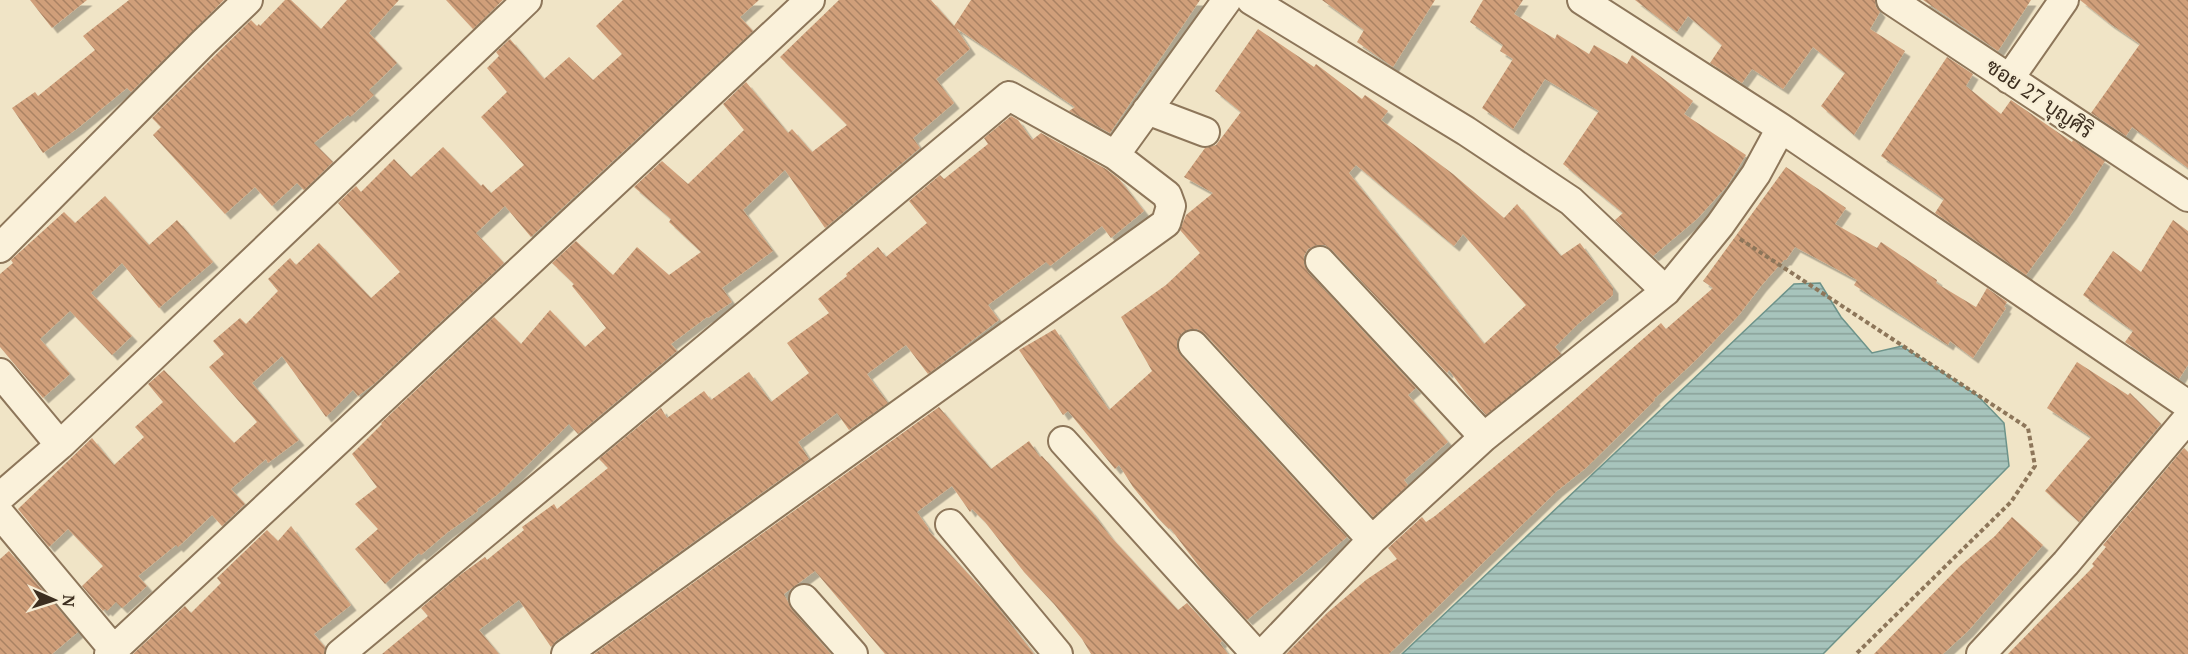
<svg xmlns="http://www.w3.org/2000/svg" width="2188" height="654" font-family="'PT Serif',Sarabun,serif">
  <style>
    .water { fill: url(#water-rules); stroke: #6d938a; stroke-width: 1.5 }
    .building { fill: url(#building-back-hatch); fill-rule: evenodd; filter: url(#shadow) }
    .lines { fill: none; stroke-linecap: round; stroke-linejoin: round }
    .street-casing { stroke: #8d765a; stroke-width: 32 }
    .path { stroke: #8d765a; stroke-width: 4; stroke-dasharray: 4.5 3; stroke-linecap: butt }
    .street { stroke: #faf1da; stroke-width: 28 }
    .labels { text-anchor: middle; dominant-baseline: central; stroke-width: 4.5; stroke-linejoin: round; paint-order: stroke }
    .street-label { font-size: 21px; fill: #3c2e1f; stroke: #f7eed6 }
  </style>
  <defs>
    <pattern id="water-rules" width="6" height="5" patternUnits="userSpaceOnUse" patternTransform="scale(1.5)"><rect width="6" height="5" fill="#a7c4bc"/><path d="M0 2.5h6" fill="none" stroke="#89a098"/></pattern>
    <pattern id="building-back-hatch" width="6" height="6" patternUnits="userSpaceOnUse" patternTransform="scale(1.5)"><rect width="6" height="6" fill="#d09f7a"/><path d="M-1 5l2 2M0 0l6 6M5-1l2 2" fill="none" stroke="#aa8263"/></pattern>
    <filter id="shadow"><feDropShadow dx="5.5" dy="5.5" stdDeviation="0" flood-color="#0004"/></filter>
  </defs>
  <rect width="100%" height="100%" fill="#f0e4c6"/>
  <!-- water -->
  <path class="water" d="M1820 283 1841 317 1872 353 1902 346 1978 396 2004 423 2009 466 1823 654H1402L1794 284Z"/>
  <!-- building -->
  <path class="building" d="M30 0H87L52 28Z
    M129 0H224L131 92 127 88 78 128 43 153 12 108 35 92 38 96 95 50 83 36Z
    M285 0H291L321 29 347 0H399L369 33 397 63 369 90 374 95 350 117 348 115 314 143 333 162 304 190 297 183 272 206 255 187 225 214 153 135 161 127 152 118 251 20 257 26 259 24 260 26Z
    M446 0H503L473 29Z
    M623 0H759L740 17 753 31 531 237 505 206 476 233 504 263 374 384 358 396 353 390 326 417 282 356 252 383 299 440 268 463 266 459 231 489 245 504 222 526 212 515 178 547 176 545 138 576 147 586 122 608 116 602 107 611 105 609 103 611 82 586 103 566 68 529 49 547 18 509 92 438 114 465 144 437 135 427 163 402 148 384 164 370 234 443 257 422 209 367 224 354 213 341 240 318 246 324 278 291 268 279 290 258 296 265 319 243 371 298 400 272 338 203 356 186 361 192 394 159 411 177 443 147 481 186 483 184 491 193 524 165 481 117 507 92 487 68 499 56 496 52 510 39 544 79 569 57 593 80 622 54 596 26Z
    M839 0H931L954 26 971 0H1200L1110 133 1069 111 1075 107 956 28 970 49 936 79 954 103 913 138 920 148 825 228 785 170 743 210 773 251 722 288 732 302 708 318 707 317 671 344 677 351 578 434 569 424 497 495 477 509 478 511 448 532 421 555 419 553 385 584 355 549 378 529 355 504 377 487 352 454 382 424 381 423 494 317 521 344 550 310 585 347 606 328 572 286 574 284 552 263 576 241 613 275 637 247 669 275 701 252 669 222 671 219 634 187 662 161 688 184 744 130 723 104 746 82 788 133 792 129 812 152 847 125 780 57Z
    M1322 0H1435L1393 67 1357 42 1364 30Z
    M1483 0H1523L1514 14 1555 39 1557 34 1589 54 1594 45 1627 64 1632 55 1693 101 1684 114 1746 155 1727 186 1697 219 1653 256 1615 220 1623 213 1563 164 1599 111 1545 79 1513 129 1482 108 1513 59 1500 51 1503 45 1470 22Z
    M1635 0H1875L1876 7 1880 12 1870 29 1905 51 1854 135 1821 106 1845 73 1813 47 1783 89 1752 69 1742 83 1710 63 1722 45 1688 16 1677 32Z
    M1923 0H2031L1998 51Z
    M2080 0H2188V168L2132 127 2126 136 2091 113 2140 44 2109 23Z
    M1258 29 1314 67 1316 64 1362 99 1365 95 1388 111 1381 120 1453 174 1504 218 1517 204 1561 256 1580 243 1613 288V295L1578 324 1555 347 1561 354 1486 415 1466 393 1449 370 1447 373 1332 250 1325 245H1317L1308 249 1304 256V264L1308 272 1416 388 1408 395 1448 442 1404 480 1408 485 1373 517 1205 334 1197 329H1190L1182 333 1177 341V349L1181 356 1347 537 1247 620 1201 569 1170 528 1169 529 1158 518 1133 487 1119 465 1115 469 1068 411 1063 415 1019 350 1055 329 1109 410 1152 371 1121 317 1166 285 1200 253 1180 230 1186 215 1213 193 1184 177 1205 148 1216 145 1241 112 1215 91ZM1356 165 1454 246 1463 234 1526 305 1484 344 1349 173Z
    M1947 57 1973 74 1966 86 2001 114 2011 100 2072 142 2073 140 2105 161 2071 214 2026 275 1935 213 1944 199 1881 156Z
    M1011 116 1018 120 1032 140 1041 133 1106 169 1119 179 1144 211 1111 238 1102 226 1050 266 1046 262 988 305 999 320 928 374 906 345 867 374 888 403 849 430 837 413 798 442 809 459 556 641 551 647 519 600 479 630 499 654H382L428 616 421 608 460 575 485 557 487 560 524 530 522 527 554 504 557 509 608 468 599 459 661 408 667 418 704 391 711 400 749 372 771 402 809 373 787 343 829 313 818 299 847 276 846 274 878 247 886 257 927 223 909 201 940 175 944 179 988 144 984 138Z
    M1786 167 1846 208 1835 224 1877 248 1881 242 1937 280 1936 283 1976 307 1987 288 2007 302 2004 307 2006 308 1973 358 1950 341 1948 345 1854 285 1857 280 1795 247 1786 260H1784L1761 286 1739 315 1696 360 1654 399 1655 400 1586 468 1557 491 1389 654H1286L1327 613 1366 580 1397 559 1388 548 1422 517 1426 522 1435 516 1559 413 1661 323 1666 329 1713 288 1703 281Z
    M105 196 149 245 177 220 213 262 159 308 122 263 91 293 132 336 112 355 70 311 40 339 70 374 43 398 0 347V274L13 263 11 260 64 212 75 223Z
    M2173 220 2188 231V365L2179 379 2125 342 2133 331 2083 295 2113 251 2141 272Z
    M2077 362 2128 395 2130 393 2161 424 2079 522 2045 491 2091 437 2047 408Z
    M939 407 991 469 1029 441 1040 457 1042 456 1092 512 1110 536 1178 610 1187 603 1222 641 1220 643 1228 654H1091L1082 639 1054 604 1024 572 985 522 972 509 970 512 952 486 917 512 929 529 928 530 993 601 1034 654H885L815 571 784 594 792 610 831 654H594Z
    M2184 448 2188 452V654H2008L2094 566 2092 564 2106 547 2103 545Z
    M2012 517 2043 545 1968 631 1943 654H1874L1959 567 1995 536Z
    M291 526 351 605 314 634 325 647 324 654H133L185 606 191 613 221 583 217 578 267 530 278 541Z
    M9 551 78 632 52 654H0V559Z"/>
  <g class="lines">
    <!-- street casing -->
    <g class="street-casing">
      <path id="street" d="M1251 0 1466 131 1571 201 1666 291
        M1582 0 1781 128 2188 405
        M1891 0 2188 197
        M2009 79 2064 0
        M1147 110 1205 132
        M0 248 203 43 248 0
        M1320 261 1484 437
        M1193 345 1372 540
        M0 373 60 445
        M1063 441 1256 654
        M0 497 60 445 527 0
        M0 514 114 650
        M950 524 1058 654
        M804 599 853 654
        M109 654 810 0
        M340 654 1009 96 1115 155 1227 0
        M566 654 1166 223 1171 206 1167 195 1115 155
        M1263 654 1372 540 1484 437 1666 291 1720 225 1756 174 1781 128
        M1981 654 2066 563 2188 418"/>
    </g>
    <!-- path -->
    <path class="path" d="M1740 239 2028 428 2035 466 2011 502 1856 654"/>
    <!-- street -->
    <use href="#street" class="street"/>
  </g>
  <g class="labels">
    <!-- street labels -->
    <g class="street-label">
      <text transform="translate(2040 98) rotate(34)">ซอย 27 บุญศิริ</text>
    </g>
  </g>
  <!-- north arrow -->
  <g transform="translate(54 600) rotate(93)" stroke="#f7eed6" stroke-width="4.5" paint-order="stroke">
  <path d="M0-4.5L10 22L0 15L-10 22Z" fill="#3c2e1f"/>
  <text y="-9" font-size="16" font-weight="bold" text-anchor="middle" fill="#3c2e1f">N</text>
  </g>
</svg>
